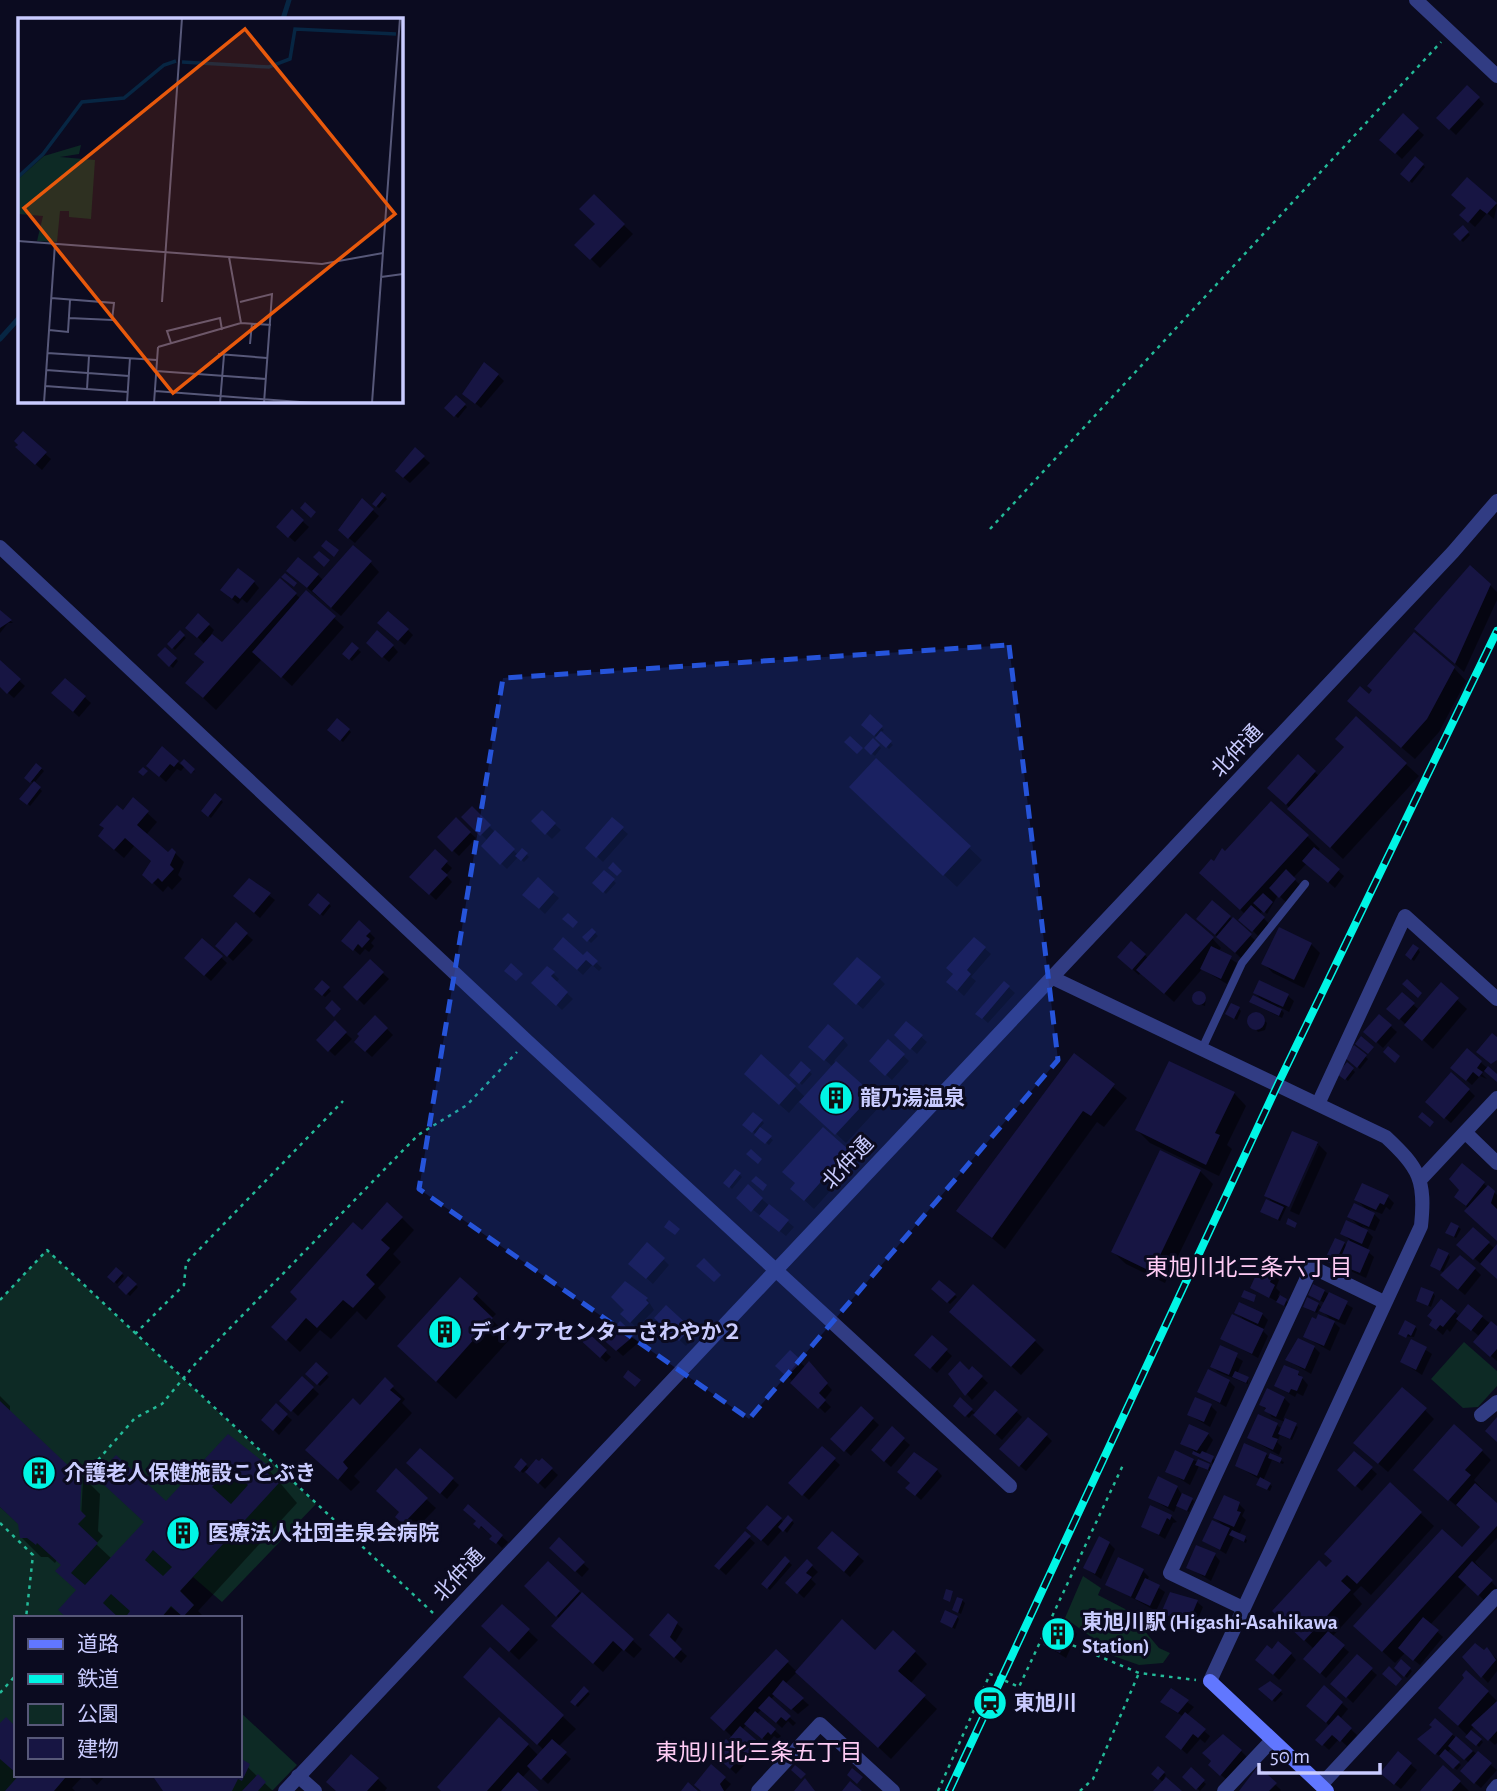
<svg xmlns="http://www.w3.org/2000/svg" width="1497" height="1791" font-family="'Alegreya Sans','Noto Sans JP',sans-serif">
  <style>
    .green { fill: #0d2a25 }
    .shadow { fill: #0007; fill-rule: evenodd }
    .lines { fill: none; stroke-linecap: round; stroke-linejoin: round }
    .stream { stroke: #072643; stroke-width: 5 }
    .building { fill: #171543; fill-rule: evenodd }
    .path { stroke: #23ba98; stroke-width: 2.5; stroke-dasharray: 3.5 5; stroke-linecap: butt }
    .service { stroke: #313c83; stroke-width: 8 }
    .minor { stroke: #313c83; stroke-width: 14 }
    .tertiary { stroke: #313c83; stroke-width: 14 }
    .secondary { stroke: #6177ff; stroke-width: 14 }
    .rail-casing { stroke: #00f5e5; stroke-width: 8 }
    .rail { stroke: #0b0b20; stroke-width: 5; stroke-dasharray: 16; stroke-linecap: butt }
    .marked { fill: #2654da; fill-opacity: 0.2; stroke: #2654da; stroke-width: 5; stroke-dasharray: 14 9; stroke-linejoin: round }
    .labels { text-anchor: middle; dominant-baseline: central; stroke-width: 6; stroke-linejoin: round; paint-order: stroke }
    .street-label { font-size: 21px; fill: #caccff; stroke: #0b0b20 }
    .poi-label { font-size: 21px; font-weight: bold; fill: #caccff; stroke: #0b0b20; text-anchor: start }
    .neighbourhood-label { font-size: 23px; fill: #ffccf5; stroke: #0b0b20 }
    .inset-river { fill: none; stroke: #072643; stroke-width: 3.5 }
    .inset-road { fill: none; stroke: #575879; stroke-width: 2 }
    .view { fill: #e8590c; fill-opacity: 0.15; stroke: #e8590c; stroke-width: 3.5 }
    .inset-edge { fill: none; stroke: #caccff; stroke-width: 3.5 }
  </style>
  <rect width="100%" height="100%" fill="#0b0b20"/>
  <!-- green -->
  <path class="green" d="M47 1250 316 1504 222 1602 193 1577 180 1591 194 1605 183 1617 171 1607 161 1618H16V1775H62L65 1778 54 1791H0V1300Z
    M1464 1342 1497 1371V1386L1478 1407 1463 1408 1431 1379Z
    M1083 1576 1101 1588 1098 1595 1127 1610 1159 1648 1170 1653 1163 1663 1139 1665 1091 1648 1090 1636 1065 1618Z
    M240 1712 297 1765 272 1791H163L240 1775Z"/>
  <!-- shadow -->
  <path class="shadow" d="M1467 87 1484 104 1456 135 1438 118Z
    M1403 116 1424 135 1402 159 1382 140Z
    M1416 159 1425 167 1412 183 1403 174Z
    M1468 179 1497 205 1494 219 1487 213 1475 227 1462 215 1468 208Z
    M594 196 633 234 600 268 577 245 597 224Z
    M1463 227 1470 235 1463 242 1456 234Z
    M498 375 504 381 481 408 470 399Z
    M456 397 467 407 458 418 446 408Z
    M23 434 51 459 42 470 23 453Z
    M415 450 430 463 410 483 403 477Z
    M382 494 387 499 379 508 374 504Z
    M363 501 379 516 355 543 346 536Z
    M292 512 309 527 295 542 278 527Z
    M370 562 379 572 341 616 294 577 318 575 324 581Z
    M280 580 301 599 307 593 344 627 292 686 262 659 216 710 200 695 205 644 193 633 209 625 214 630 211 635 222 645Z
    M254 582 259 588 247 603 242 599 238 604 228 596Z
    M1490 585 1497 592V600L1464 672 1426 638Z
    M0 612 13 623H8L0 633Z
    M385 629 408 630 413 635 405 645Z
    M180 633 186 638 175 650 169 644Z
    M352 644 361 652 352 661 344 654Z
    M393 646 398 652 389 662 374 649Z
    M165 649 178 661 173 668 159 655Z
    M0 663 25 686 14 698 0 686Z
    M1454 668 1466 681 1439 732 1415 759 1361 713 1369 696Z
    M65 680 91 703 79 717 59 699Z
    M870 717 884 730 880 733 893 745 889 749 863 724Z
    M1356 719 1419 776 1343 859 1269 788 1298 757 1319 776 1346 747Z
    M338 721 351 732 343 742 330 730Z
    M873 741 881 748 875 756 866 748Z
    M163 749 181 765 184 762 196 773 185 766 181 771 177 769 166 782 154 771Z
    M876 760 982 860 957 887 863 800Z
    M37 765 44 771 34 783 42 791 30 806 22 798 34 784 27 778Z
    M216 796 223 802 211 818 203 811Z
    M133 800 157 822 146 835 168 855 172 850 184 862 178 875 182 879 172 890 168 886 163 892 145 875 153 861 135 845 124 858 109 845 123 812Z
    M472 809 518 855 522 850 529 857 524 862 518 857 507 869 483 846 488 841 464 817Z
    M542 812 561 830 552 839 533 821Z
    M456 820 476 838 459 856 439 837Z
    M612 820 628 834 603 862 588 848Z
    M1307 836 1320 849 1317 852 1344 876 1335 888 1307 863 1293 878 1301 886 1286 902 1278 895 1267 914 1263 910 1260 914 1269 924 1258 936 1241 919 1245 914 1213 885 1214 864 1225 854Z
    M435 852 452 868 446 875 452 882 436 900 412 877Z
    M604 872 616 883 606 894 595 883Z
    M249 880 275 900 260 918 241 901Z
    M553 893 559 898 545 914 530 900Z
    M319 896 331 906 323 916 311 905Z
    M1213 902 1256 941 1241 958 1198 919Z
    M236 925 253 940 233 961 217 946Z
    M592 930 598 936 591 943 585 937Z
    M369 932 375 938 371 943 374 946 369 952 365 949 360 955 344 941Z
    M1212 938 1221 948 1218 951 1237 963 1227 984 1202 969 1174 1002 1141 972 1139 975 1125 963 1131 943 1148 958Z
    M974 939 991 954 971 977 976 981 964 996 954 987 955 974Z
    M203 940 227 963 211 981 186 958Z
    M1311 944 1320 953 1304 988 1273 973 1264 964Z
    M1418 949 1420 952 1414 961 1409 957Z
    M587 954 602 968 599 971 592 965 583 975 561 955 583 958Z
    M370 961 389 979 364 1005 346 987Z
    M548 968 559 979 556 983 573 999 562 1010 534 983Z
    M879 978 885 984 863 1009 841 990Z
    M322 983 331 991 325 997 316 989Z
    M1004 983 1015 993 988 1023 978 1014Z
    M1441 985 1467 1009 1433 1049 1389 1009 1402 994 1419 1010Z
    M1255 993 1288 996 1294 1001 1289 1012 1278 1006 1284 1013 1282 1018 1254 1004 1265 1003Z
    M1196 996 1206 998 1205 1006 1197 1003Z
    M1239 1009 1241 1011 1237 1020 1230 1016Z
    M1256 1013 1267 1023 1265 1030 1258 1032 1249 1020Z
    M1379 1016 1397 1032 1383 1048 1366 1032Z
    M375 1017 393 1035 372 1057 356 1042Z
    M335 1023 352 1039 335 1056 318 1040Z
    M906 1023 927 1042 917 1054 896 1035Z
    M843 1039 848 1045 834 1061 881 1105 846 1143 800 1100 789 1113 755 1083 795 1087 806 1098 833 1067 817 1053Z
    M889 1042 909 1061 892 1080 871 1061Z
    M1354 1047 1368 1059 1360 1069 1346 1057Z
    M1467 1051 1497 1076V1080L1485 1070 1482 1074 1487 1079 1480 1076 1472 1085 1458 1073Z
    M1075 1056 1127 1098 1104 1127 1097 1122 1005 1249 958 1210Z
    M801 1064 812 1074 802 1085 792 1075Z
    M1347 1065 1355 1072 1348 1081 1340 1074Z
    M1469 1090 1475 1096 1451 1123 1433 1108Z
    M1234 1093 1246 1106 1227 1145 1232 1149 1219 1176 1150 1143 1137 1130Z
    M754 1114 764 1123 759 1129 773 1140 769 1145 745 1125Z
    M823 1129 857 1161 814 1209 802 1198Z
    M1293 1133 1319 1145H1315L1280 1221 1262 1212 1274 1204 1266 1195Z
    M1319 1145 1327 1153 1299 1215 1290 1211Z
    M1462 1165 1497 1195V1239L1462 1202Z
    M736 1171 742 1177 732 1189 726 1183Z
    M1200 1171 1213 1184 1165 1283 1126 1264 1113 1252Z
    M748 1187 794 1227 786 1236 738 1198Z
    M1388 1197 1394 1203 1390 1210 1386 1207 1382 1214 1369 1209 1380 1220 1375 1231 1362 1226 1373 1237 1367 1251 1374 1257 1366 1278 1346 1269 1339 1262 1336 1267 1329 1263 1326 1261 1344 1243 1347 1247 1350 1240 1342 1233 1361 1228 1349 1216 1368 1211 1356 1199Z
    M402 1218 414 1230 393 1254 401 1262 378 1288 386 1297 366 1320 357 1311 331 1339 320 1330 300 1352 286 1339 362 1232Z
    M1458 1227 1461 1229 1456 1238 1450 1235Z
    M1473 1229 1495 1249 1497 1278 1459 1245Z
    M1448 1254 1450 1257 1443 1272 1434 1268Z
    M664 1260 669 1265 653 1284 636 1269Z
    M116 1269 124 1276 117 1284 110 1277Z
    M1475 1269 1481 1275 1465 1295 1448 1281Z
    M1273 1274 1279 1280 1276 1288 1280 1292 1278 1296 1289 1303 1287 1307 1252 1288Z
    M128 1278 138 1287 130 1296 120 1287Z
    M460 1279 496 1314 491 1319 511 1338 456 1399 418 1365Z
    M940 1282 957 1297 950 1304 933 1289Z
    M1324 1291 1353 1308 1345 1325 1329 1318 1340 1328 1330 1351 1305 1337 1333 1322 1320 1308 1317 1313 1308 1309 1318 1304 1322 1308 1325 1303 1312 1297Z
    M1433 1293 1435 1296 1431 1307 1418 1301Z
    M647 1299 654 1310 637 1328 622 1314Z
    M666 1307 696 1335 686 1346 656 1318Z
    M1236 1312 1262 1314 1268 1320 1263 1331 1268 1336 1258 1358 1222 1338 1246 1322Z
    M1455 1312 1460 1317H1482L1497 1329V1361L1481 1348 1480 1337 1459 1319 1450 1332 1447 1329 1443 1335 1431 1325Z
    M960 1321 1035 1341 1044 1350 1021 1375Z
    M620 1324 639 1342 623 1356 600 1335 610 1334Z
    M1415 1327 1417 1329 1414 1337 1403 1336Z
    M584 1331 611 1357 606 1362 580 1337Z
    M932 1337 952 1356 937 1373 917 1355Z
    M1412 1341 1432 1354 1422 1375 1402 1362Z
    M1314 1347 1320 1353 1311 1374 1287 1360Z
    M1221 1348 1243 1361 1237 1374 1248 1378V1384L1218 1372 1212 1367Z
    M790 1352 806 1368 814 1369 832 1390 824 1400 831 1407 825 1413 777 1366Z
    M316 1365 329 1377 320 1386 307 1374Z
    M973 1369 988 1383 972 1400 950 1374 969 1372Z
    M1298 1373 1308 1385 1303 1396 1297 1393 1295 1397 1276 1386Z
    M302 1378 319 1394 298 1416 282 1401Z
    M385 1380 405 1399 402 1403 412 1413 354 1476 360 1482 351 1491 320 1462 360 1407Z
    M1229 1381 1235 1387 1226 1407 1199 1392Z
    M995 1392 1022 1417 1002 1440 973 1413 969 1418 957 1408 960 1400 976 1414Z
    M0 1396 10 1406V1413L74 1474 81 1475 100 1494 98 1531 103 1536 96 1544 112 1559 228 1437 265 1465 297 1503 198 1611 205 1618H68L78 1591 63 1566 57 1560 55 1563 48 1557H41L22 1538 20 1525 0 1507ZM80 1476 83 1479 81 1519H77Z
    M1284 1398 1290 1404 1283 1419 1298 1427 1292 1440 1280 1435 1277 1442 1282 1447 1279 1455 1249 1438 1277 1425 1282 1429 1285 1422 1272 1417 1261 1404Z
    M276 1406 292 1420 279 1435 264 1420Z
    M1211 1406 1217 1412 1210 1427 1189 1415Z
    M861 1408 879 1425 851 1456 833 1439Z
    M1425 1410 1434 1419 1388 1472 1365 1452Z
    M892 1429 910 1445 891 1467 879 1456Z
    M1208 1434 1213 1440 1205 1454 1215 1460 1214 1464 1182 1443Z
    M1047 1436 1052 1441 1026 1471 1007 1455Z
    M822 1448 840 1465 809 1500 790 1483Z
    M420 1450 459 1485 447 1499 408 1463Z
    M1482 1451 1491 1460 1474 1480 1497 1505V1538L1475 1562 1497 1588 1485 1601 1467 1584 1430 1625 1443 1637 1420 1665 1405 1653 1395 1663 1368 1638 1468 1556 1482 1528 1425 1479Z
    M1354 1453 1377 1474 1362 1491 1339 1470Z
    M1266 1455 1284 1462 1283 1464 1272 1460 1263 1481 1272 1486 1270 1491 1261 1487V1480L1237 1466Z
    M542 1460 558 1475 545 1489 526 1470 523 1473 516 1467 521 1461 530 1469Z
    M1193 1460 1212 1468 1210 1471 1199 1466 1190 1485 1167 1471Z
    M937 1470 942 1476 921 1500 908 1488Z
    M1390 1485 1434 1526 1371 1595 1361 1586 1353 1594 1362 1604 1332 1637 1349 1652 1326 1678 1305 1659 1314 1649 1287 1624Z
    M1177 1487 1182 1495 1194 1501 1189 1512 1177 1505 1174 1512 1150 1498Z
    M426 1499 436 1508 413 1532 397 1517Z
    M1239 1504 1245 1510 1242 1516 1246 1520 1239 1535 1247 1540 1246 1543 1234 1537 1226 1554 1204 1541 1226 1528 1215 1518Z
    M468 1507 508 1542 502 1548 492 1538 494 1536 476 1524 478 1522Z
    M767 1507 784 1522 788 1518 794 1523 787 1533 783 1529 768 1546 749 1528Z
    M1171 1516 1177 1522 1173 1523 1165 1539 1143 1526Z
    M832 1533 864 1561 850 1577 825 1554Z
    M745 1534 755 1543 726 1575 716 1566Z
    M559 1540 589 1569 582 1577 551 1548Z
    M1109 1543 1115 1549 1101 1579 1085 1568Z
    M1215 1555 1220 1561 1211 1581 1188 1567Z
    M785 1559 792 1565 770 1590 763 1584Z
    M807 1561 818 1572 811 1579 816 1584 804 1598 788 1583Z
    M548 1563 642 1649 634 1658 623 1649 603 1672 562 1635 560 1619 526 1586Z
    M1143 1571 1149 1577 1147 1580 1165 1592 1156 1611 1107 1584Z
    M962 1600 965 1603 961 1614 954 1610Z
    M1197 1602 1203 1607 1194 1628 1163 1612Z
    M502 1606 538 1640 519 1660 493 1635Z
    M668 1616 683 1629 674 1644 687 1656 681 1663 651 1635Z
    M957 1617 959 1619 955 1629 942 1622Z
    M842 1622 876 1652 894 1633 915 1652 927 1664 910 1684 937 1709 891 1759 797 1672 785 1684 809 1705 798 1714 775 1695 770 1700 796 1723 793 1726 788 1721 782 1728 762 1709 757 1714 781 1736 778 1739 774 1736 768 1743 747 1724 742 1730 767 1752 763 1757 759 1753 754 1759 713 1718 776 1651 797 1672Z
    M1071 1628 1077 1634 1066 1658 1045 1645Z
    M491 1649 576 1729 558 1747 571 1759 548 1784 531 1768 522 1778 537 1791H443L528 1745 539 1756 544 1750 478 1689Z
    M1487 1650 1497 1659V1671L1488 1683 1464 1657Z
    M1291 1654 1296 1660 1279 1680 1263 1665Z
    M1357 1657 1377 1675 1353 1703 1333 1684Z
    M1401 1662 1412 1671 1407 1678 1396 1668Z
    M1271 1683 1283 1694 1275 1702 1260 1689 1263 1686 1266 1688Z
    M1324 1687 1348 1709 1340 1719 1357 1735 1347 1746 1339 1739 1329 1750 1318 1740 1330 1726 1314 1712Z
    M584 1689 590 1694 578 1707 572 1702Z
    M1172 1691 1194 1707 1186 1716 1210 1736 1205 1743 1200 1739 1187 1754 1173 1742 1184 1717 1168 1707Z
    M1488 1692 1497 1701V1743L1495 1745 1474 1727 1470 1731 1483 1742 1479 1747 1449 1717Z
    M1435 1721 1497 1770 1481 1788 1468 1777 1469 1763 1452 1747 1447 1753 1461 1765 1457 1770 1425 1745Z
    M0 1726 16 1729V1775H84L72 1788 75 1791H0Z
    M726 1742 747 1762 736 1774 715 1754Z
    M1241 1751 1247 1757 1227 1780 1216 1771Z
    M1399 1754 1417 1770 1401 1789 1388 1779Z
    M240 1760 273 1791H165L240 1775Z
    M711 1767 731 1784 725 1791H703Z
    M1443 1767 1460 1782 1469 1791H1422Z
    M1159 1768 1166 1775 1164 1778 1179 1791H1155L1163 1782 1154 1774Z
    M1259 1769 1281 1790 1280 1791H1241Z
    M1191 1770 1206 1784 1200 1791 1184 1777Z
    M87 1775H106L97 1785Z
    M378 1779 387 1788 385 1791H337Z"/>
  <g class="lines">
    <!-- stream -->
    <path class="stream" d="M283 19 289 0
      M0 339 19 318"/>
  </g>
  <!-- building -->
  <path class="building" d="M1467 85 1480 97 1449 130 1436 118Z
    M1403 113 1419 128 1395 154 1379 140Z
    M1415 156 1424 164 1409 182 1400 174Z
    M1467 177 1497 203 1487 214 1480 209 1468 223 1459 215 1466 208 1451 195Z
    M594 194 625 224 590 260 574 245 595 224 579 209Z
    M1463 225 1469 232 1460 241 1453 234Z
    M484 362 499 374 475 404 462 394Z
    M456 395 466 404 454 417 444 408Z
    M23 431 47 452 35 465 15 447 18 445 14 441Z
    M415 447 425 456 403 478 395 471Z
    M382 492 386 495 376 507 372 504Z
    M362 498 374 509 348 539 338 530Z
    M305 502 316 512 311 518 300 508Z
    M292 509 304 520 288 538 276 527Z
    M326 540 339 550 334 557 321 546Z
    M353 545 372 561 331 608 312 591Z
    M319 551 330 560 324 567 313 557Z
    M298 557 319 574 307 588 286 571Z
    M1470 565 1491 584 1455 664 1414 629Z
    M238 568 255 581 240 599 235 595 232 599 220 590Z
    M285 573 297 583 294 587 281 577Z
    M280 578 297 593 203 698 185 683 204 662 194 654 212 634 222 642Z
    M306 590 336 616 281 678 252 652Z
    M0 610 12 620 0 628Z
    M388 611 409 629 398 641 377 623Z
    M198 613 210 624 197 638 185 628Z
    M180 630 185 635 172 649 167 644Z
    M377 630 394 645 382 658 366 643Z
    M1414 632 1455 667 1427 719 1401 748 1347 701 1360 686 1369 694 1372 690 1367 686Z
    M352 642 359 648 349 660 342 654Z
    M165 647 177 658 169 667 157 655Z
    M0 660 21 679 7 694 0 687Z
    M65 678 86 696 73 712 51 693Z
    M870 714 883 726 874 736 861 725Z
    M1356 716 1407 763 1330 848 1287 809 1344 747 1335 739Z
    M337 718 350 729 340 741 327 730Z
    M881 731 892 741 886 748 875 738Z
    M850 736 863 748 857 754 844 742Z
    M873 738 880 745 871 755 864 748Z
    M162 746 179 761 174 767 170 764 159 777 146 766Z
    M1298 754 1316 771 1286 805 1267 788Z
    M876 758 971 846 943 876 849 787Z
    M184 759 195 769 191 774 180 763Z
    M36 763 42 768 30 783 24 778Z
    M143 767 148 771 143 776 138 772Z
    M34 781 41 787 27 805 19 799Z
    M215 793 222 799 208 817 201 811Z
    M133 797 149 811 137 825 168 852 172 848 176 852 170 865 174 869 162 882 158 878 152 884 142 875 151 861 125 838 114 850 98 836 104 828 99 825 117 805 123 810Z
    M1271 801 1309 835 1240 910 1199 873 1211 859 1214 861 1222 848 1225 851Z
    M472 806 491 825 480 836 461 817Z
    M542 810 556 823 545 835 531 821Z
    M456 817 471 832 452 852 437 837Z
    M612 817 624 827 596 858 585 848Z
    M495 830 515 849 500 865 481 846Z
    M1314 847 1340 869 1328 883 1302 861Z
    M522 848 528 853 521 861 515 856Z
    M435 849 448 861 441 869 448 875 429 895 409 877Z
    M613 862 622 871 617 876 608 868Z
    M1286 869 1296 879 1279 898 1269 888Z
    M604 870 615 879 603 893 592 883Z
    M538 877 554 892 539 909 522 895Z
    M249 878 271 893 254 913 233 896Z
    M318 893 330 903 320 915 308 905Z
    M1263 893 1273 902 1264 913 1253 903Z
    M1212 900 1231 916 1215 935 1196 919Z
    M1251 905 1265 917 1252 932 1238 920Z
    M568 913 578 922 573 928 562 919Z
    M1186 913 1214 937 1164 994 1136 970Z
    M1233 917 1252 934 1235 953 1216 937Z
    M359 920 371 931 366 936 370 939 362 948 358 944 353 951 341 941Z
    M236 922 248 933 227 957 215 946Z
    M1279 927 1312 943 1294 980 1261 964Z
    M592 928 596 932 587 942 582 937Z
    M563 937 583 955 587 951 598 961 593 966 586 960 577 970 553 949Z
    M974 937 986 947 967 970 971 974 957 991 946 982 953 974 946 968Z
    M202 938 223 956 204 976 184 958Z
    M1131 941 1146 954 1132 970 1117 957Z
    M1413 944 1419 948 1411 960 1405 955Z
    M1211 946 1232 956 1221 979 1200 969Z
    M857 957 881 977 856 1005 833 984Z
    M370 959 384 972 357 1001 343 987Z
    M511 963 523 974 516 981 504 971Z
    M547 966 555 972 551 976 568 992 556 1006 531 983Z
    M1407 979 1422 993 1418 998 1402 984Z
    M322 980 330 987 322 996 314 989Z
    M1259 980 1289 994 1283 1007 1253 993Z
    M1004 981 1010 986 982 1019 975 1014Z
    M1441 982 1459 998 1422 1041 1404 1025Z
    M1192 998a7 7 0 1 1 14 0a7 7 0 1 1-14 0Z
    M1402 992 1415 1003 1399 1020 1386 1009Z
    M1253 995 1282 1009 1279 1016 1249 1002Z
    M332 1000 341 1009 334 1017 325 1008Z
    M1231 1003 1240 1007 1234 1019 1225 1014Z
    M1247 1021a9 9 0 1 1 18 0a9 9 0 1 1-18 0Z
    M1379 1014 1392 1025 1376 1043 1363 1032Z
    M375 1015 388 1028 365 1052 354 1042 359 1036 357 1034Z
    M335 1020 347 1032 328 1052 316 1040Z
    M906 1021 923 1035 910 1050 894 1035Z
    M828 1024 844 1038 824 1061 808 1047Z
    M1492 1033 1497 1037V1060L1491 1064 1476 1052Z
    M1361 1036 1374 1047 1368 1054 1355 1044Z
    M888 1039 905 1054 885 1076 869 1061Z
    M1354 1045 1367 1055 1357 1068 1344 1057Z
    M1388 1046 1400 1056 1395 1063 1383 1052Z
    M1467 1048 1482 1061 1477 1068 1483 1072 1479 1077 1473 1072 1466 1081 1450 1068Z
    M1074 1053 1115 1084 1091 1116 1083 1111 992 1238 956 1211Z
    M761 1054 796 1086 779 1105 744 1074Z
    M801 1061 811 1070 799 1084 789 1075Z
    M836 1061 873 1094 835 1135 799 1102Z
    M1169 1061 1235 1092 1215 1133 1220 1135 1206 1165 1135 1130Z
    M1347 1062 1354 1068 1345 1080 1337 1074Z
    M1488 1066 1497 1074V1082L1484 1071Z
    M1451 1072 1470 1089 1444 1119 1425 1102Z
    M753 1112 763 1120 752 1133 742 1125Z
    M1422 1112 1434 1122 1430 1127 1418 1117Z
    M760 1127 772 1136 765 1144 754 1135Z
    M823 1127 849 1150 804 1201 790 1189 795 1183 782 1172Z
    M1292 1131 1318 1142 1289 1207 1264 1196Z
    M751 1149 762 1159 758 1164 746 1154Z
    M1160 1150 1201 1170 1152 1272 1111 1252Z
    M1462 1163 1485 1182 1466 1206 1454 1197 1459 1190 1449 1179Z
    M735 1169 741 1173 729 1188 723 1183Z
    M756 1176 767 1185 763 1191 751 1181Z
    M1362 1183 1389 1195 1384 1205 1380 1203 1376 1210 1354 1200Z
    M748 1184 763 1198 751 1212 736 1198Z
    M1488 1185 1495 1191 1491 1203 1497 1209V1241L1464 1211Z
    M1266 1199 1284 1207 1278 1220 1260 1212Z
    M387 1202 403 1217 381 1240 390 1248 366 1275 375 1284 353 1308 343 1300 317 1328 306 1318 286 1341 271 1327 297 1299 290 1292 353 1222 362 1230Z
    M1354 1203 1375 1213 1369 1227 1347 1217Z
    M769 1204 789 1220 779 1232 759 1216Z
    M1288 1218 1297 1223 1295 1228 1286 1224Z
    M669 1220 680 1229 675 1235 664 1227Z
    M1346 1220 1368 1230 1362 1244 1340 1234Z
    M1451 1222 1459 1226 1454 1237 1445 1233Z
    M1473 1227 1490 1242 1473 1260 1456 1245Z
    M1335 1238 1345 1242 1334 1265 1324 1261Z
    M1348 1240 1370 1250 1360 1273 1338 1264Z
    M647 1242 665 1258 646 1279 628 1264Z
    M1497 1244V1279L1480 1264Z
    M1438 1248 1449 1253 1440 1271 1430 1266Z
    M1460 1255 1476 1268 1458 1290 1440 1275Z
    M704 1258 721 1275 714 1282 696 1266Z
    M1260 1266 1274 1273 1270 1282 1275 1285 1269 1298 1250 1288Z
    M116 1267 123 1273 114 1283 107 1277Z
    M128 1276 137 1284 126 1295 118 1287Z
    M460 1277 478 1293 473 1299 493 1318 436 1382 397 1346Z
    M939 1280 956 1294 947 1303 931 1289Z
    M625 1281 648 1298 646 1300 649 1303 630 1323 620 1314 624 1310 611 1297Z
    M973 1284 1036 1340 1011 1367 949 1312Z
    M1313 1284 1325 1290 1320 1301 1308 1295Z
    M1421 1287 1434 1292 1428 1306 1416 1301Z
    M1244 1290 1256 1295 1254 1302 1241 1297Z
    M1329 1292 1348 1301 1339 1320 1319 1311Z
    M1280 1295 1287 1299 1284 1306 1276 1302Z
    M1307 1297 1319 1303 1315 1312 1303 1307Z
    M1441 1299 1456 1311 1443 1327 1440 1325 1436 1330 1429 1325 1432 1320 1427 1316Z
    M1239 1302 1263 1313 1258 1324 1234 1313Z
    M1468 1304 1483 1316 1471 1331 1456 1319Z
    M666 1305 691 1328 679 1341 654 1318Z
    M1232 1314 1264 1329 1252 1354 1220 1339Z
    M1318 1314 1335 1321 1324 1346 1303 1337 1312 1317 1316 1319Z
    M1405 1320 1416 1326 1411 1336 1408 1334 1406 1338 1398 1334Z
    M620 1321 635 1335 616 1351 598 1335 605 1327 610 1332Z
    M1491 1321 1497 1326V1349L1490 1357 1473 1342Z
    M584 1329 607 1350 600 1358 577 1337Z
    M932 1335 948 1349 930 1369 914 1355Z
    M1298 1338 1315 1346 1305 1369 1285 1360Z
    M1411 1339 1427 1347 1416 1370 1400 1362Z
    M1220 1345 1238 1353 1229 1375 1210 1367Z
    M790 1350 802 1361 787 1377 775 1366Z
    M809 1361 828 1383 819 1393 826 1400 818 1409 790 1383Z
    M960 1361 969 1370 972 1366 983 1376 965 1396 948 1374Z
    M316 1362 328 1373 317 1385 305 1374Z
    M1284 1365 1299 1371 1298 1375 1303 1377 1297 1391 1291 1389 1289 1393 1274 1386Z
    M1208 1369 1230 1380 1220 1403 1197 1392Z
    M628 1370 641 1380 635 1387 623 1377Z
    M1235 1371 1249 1377 1246 1383 1232 1377Z
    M302 1376 314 1387 291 1412 279 1401Z
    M385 1377 394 1386 390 1390 401 1399 343 1462 348 1468 338 1480 305 1450 353 1398 360 1405Z
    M1402 1387 1427 1408 1378 1464 1353 1443Z
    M1267 1388 1285 1397 1276 1417 1264 1411 1266 1408 1259 1405Z
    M995 1390 1018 1410 995 1435 973 1415Z
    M960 1397 973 1409 965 1417 953 1406Z
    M1195 1397 1212 1404 1204 1422 1187 1415Z
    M0 1401 75 1472 82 1473 80 1510 86 1516 78 1524 98 1543 71 1573 85 1585 144 1522 102 1483V1470L116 1455 166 1501 228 1434 266 1464 262 1468 279 1483 180 1591 194 1605 183 1617 171 1606 161 1618H125L130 1611 111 1594 103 1603 119 1618H67L58 1610 76 1590 55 1571 61 1565 37 1543 36 1545 27 1538H20L18 1524 0 1507ZM230 1468 248 1485 231 1504 212 1487ZM153 1550 172 1567 163 1576 145 1560Z
    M276 1403 288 1414 273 1431 261 1420Z
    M861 1406 874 1418 844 1452 830 1439Z
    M1258 1414 1278 1423 1272 1437 1278 1439 1273 1450 1247 1438Z
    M1028 1417 1048 1434 1019 1467 999 1449Z
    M1497 1417V1442L1485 1431Z
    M1285 1418 1297 1423 1290 1439 1278 1434Z
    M1189 1424 1209 1433 1197 1451 1180 1444Z
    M1454 1424 1483 1450 1465 1470 1471 1475 1448 1501 1413 1470Z
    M892 1426 905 1438 884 1462 871 1450Z
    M1244 1443 1267 1453 1257 1476 1235 1466Z
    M822 1446 836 1458 802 1496 788 1483Z
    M420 1448 454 1478 440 1494 406 1463Z
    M1175 1450 1194 1459 1184 1480 1165 1472Z
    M1193 1451 1200 1454 1202 1451 1214 1456 1211 1463 1192 1454Z
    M1354 1451 1373 1467 1355 1487 1337 1470Z
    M914 1452 938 1469 915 1496 905 1488 910 1483 897 1472Z
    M1270 1453 1282 1458 1280 1463 1268 1458Z
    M521 1458 527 1464 520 1472 514 1467Z
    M542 1458 553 1468 538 1484 525 1472 536 1459 539 1461Z
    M1198 1459 1210 1464 1208 1470 1195 1465Z
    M396 1468 428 1498 403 1524 395 1517 399 1512 376 1491Z
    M1158 1476 1178 1486 1168 1507 1148 1498Z
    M1260 1477 1271 1483 1267 1490 1256 1485Z
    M1390 1482 1422 1512 1357 1584 1347 1575 1341 1581 1351 1590 1304 1641 1272 1611 1319 1560 1326 1567 1332 1561 1324 1554Z
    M1475 1483 1497 1503V1526L1382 1652 1353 1626 1442 1529 1462 1547 1480 1527 1456 1505Z
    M1182 1493 1193 1498 1187 1511 1176 1506Z
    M1224 1495 1240 1502 1237 1511 1241 1512 1234 1527 1213 1518Z
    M468 1504 503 1535 496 1544 489 1539 492 1536 481 1526 479 1529 473 1524 476 1521 463 1510Z
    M767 1505 782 1518 761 1541 746 1528Z
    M1150 1505 1172 1515 1170 1520 1167 1518 1159 1535 1141 1527Z
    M788 1515 793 1520 783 1532 778 1527Z
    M1212 1520 1230 1528 1220 1550 1202 1541Z
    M1232 1530 1246 1536 1244 1542 1229 1535Z
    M745 1531 751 1536 719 1570 714 1566Z
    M832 1531 859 1554 844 1572 817 1548Z
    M1099 1536 1110 1542 1095 1574 1083 1568Z
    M559 1537 585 1562 575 1572 549 1548Z
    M1196 1545 1216 1553 1205 1576 1186 1568Z
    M785 1556 790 1561 767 1589 761 1584Z
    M1118 1557 1144 1569 1131 1597 1105 1585Z
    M807 1559 813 1565 806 1573 812 1577 797 1594 785 1583Z
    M548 1561 580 1591 556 1617 524 1586Z
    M1472 1561 1493 1580 1478 1596 1458 1577Z
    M1145 1578 1160 1585 1150 1606 1135 1599Z
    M946 1589 953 1591 950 1602 943 1599Z
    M582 1592 634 1639 624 1651 613 1641 593 1664 551 1626Z
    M1170 1592 1198 1600 1188 1624 1161 1613Z
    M957 1597 963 1599 958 1613 952 1610Z
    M502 1604 530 1629 509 1652 481 1626Z
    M945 1610 958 1616 952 1628 940 1622Z
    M668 1613 678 1622 670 1637 682 1649 674 1658 649 1635Z
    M1423 1617 1439 1630 1413 1661 1398 1648Z
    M842 1619 875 1650 893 1630 916 1651 898 1671 926 1695 878 1748 795 1672Z
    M1056 1619 1072 1626 1060 1653 1043 1645Z
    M1328 1631 1345 1645 1320 1674 1303 1659Z
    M1278 1641 1292 1653 1273 1675 1255 1660 1267 1645 1272 1649Z
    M1475 1643 1484 1650 1487 1647 1496 1660 1481 1678 1462 1657Z
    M490 1647 564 1715 537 1745 463 1677Z
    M776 1649 789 1661 724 1731 710 1718Z
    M1357 1654 1373 1668 1346 1698 1330 1684Z
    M1401 1659 1411 1668 1404 1677 1394 1668Z
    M1389 1666 1402 1679 1396 1686 1382 1674Z
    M1466 1670 1489 1691 1458 1726 1438 1708 1464 1678 1462 1675Z
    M783 1680 804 1698 791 1710 772 1694Z
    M1270 1681 1282 1690 1272 1701 1258 1689Z
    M1324 1685 1343 1702 1326 1723 1306 1706Z
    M584 1686 589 1691 575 1706 570 1702Z
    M1171 1688 1189 1700 1178 1713 1160 1702Z
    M769 1696 791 1716 786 1721 781 1717 776 1723 758 1708Z
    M1497 1701V1731L1488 1741 1471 1725Z
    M755 1711 776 1729 771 1735 768 1732 762 1739 744 1724Z
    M1185 1712 1206 1729 1198 1738 1193 1734 1181 1750 1165 1737Z
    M1338 1715 1352 1728 1340 1742 1332 1735 1322 1746 1315 1740Z
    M6 1717 16 1727V1773L0 1759V1723Z
    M499 1717 529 1744 487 1791H441L437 1787Z
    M1435 1718 1453 1734 1435 1755 1417 1739 1432 1727 1429 1725Z
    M740 1726 762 1745 757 1752 752 1749 747 1755 729 1739Z
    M1471 1730 1482 1739 1476 1746 1465 1737Z
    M1223 1734 1242 1750 1220 1776 1208 1765 1211 1761 1202 1753Z
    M1456 1736 1473 1751 1464 1760 1448 1746Z
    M552 1739 567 1752 541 1780 527 1766Z
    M726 1739 743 1755 730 1769 713 1754Z
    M1445 1749 1460 1762 1453 1769 1439 1756Z
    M1398 1751 1412 1763 1394 1785 1380 1773Z
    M1478 1751 1492 1763 1474 1784 1460 1771Z
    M351 1754 379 1778 367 1791H336L326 1782Z
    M240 1758 250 1764 242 1781 238 1779 232 1791H163L152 1775H240Z
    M711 1764 726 1777 720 1784 724 1791H701L694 1785Z
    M795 1765 806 1774 801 1779 791 1770Z
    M1443 1765 1461 1781 1452 1791H1420Z
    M1158 1766 1165 1772 1158 1780 1151 1774Z
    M1258 1766 1277 1783 1269 1791H1239Z
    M1191 1767 1205 1780 1196 1790 1182 1777Z
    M852 1768 863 1777 857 1784 847 1775Z
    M518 1772 539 1791H501Z
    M258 1774 266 1782 258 1791H242Z
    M19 1775H62L65 1778 54 1791H5Z
    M1166 1777 1182 1791H1153Z
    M805 1778 815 1791H794Z
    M850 1781 862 1791H842Z
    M688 1782 698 1791H681Z"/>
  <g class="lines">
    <!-- path -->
    <path class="path" d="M990 529 1441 42
      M0 1300 47 1250 433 1613
      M135 1334 184 1285 186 1263 343 1101
      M98 1460 135 1418 162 1404 196 1363 418 1135 467 1105 517 1052
      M0 1523 33 1555 26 1618
      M1065 1642 1139 1673 1196 1680
      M0 1693 16 1675
      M938 1791 990 1674 1019 1687 1123 1465
      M1080 1791 1093 1779 1139 1673"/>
    <!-- service -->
    <path class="service" d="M1201 1051 1242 963 1305 884"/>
    <!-- minor -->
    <path class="minor" d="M1053 978 1386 1137C1419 1168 1426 1180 1421 1226L1210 1681
      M1318 1104 1405 916 1497 999
      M1466 1133 1497 1163
      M1421 1179 1497 1098
      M1481 1415 1497 1402
      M1243 1608 1170 1573 1312 1267 1384 1302
      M298 1776 315 1791
      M1321 1785 1497 1596
      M758 1791 820 1724 893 1791
      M1224 1791 1272 1740
      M1493 1791 1497 1786"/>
    <!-- tertiary -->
    <path class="tertiary" d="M1416 0 1497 76
      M0 547 526 1040 1010 1486
      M285 1791 1453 552 1497 501"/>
    <!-- secondary -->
    <path class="secondary" d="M1210 1681 1327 1791"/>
    <!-- rail casing -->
    <g class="rail-casing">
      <path id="rail" d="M949 1791 1277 1086 1497 631"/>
    </g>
    <!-- rail -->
    <use href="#rail" class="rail"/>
  </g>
  <!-- marked area -->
  <path class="marked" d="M1009 645 1058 1060 749 1419 419 1189 503 678Z"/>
  <!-- icons -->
  <defs>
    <g id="building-disc" transform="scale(1.75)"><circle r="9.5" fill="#00f5e5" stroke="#0b0b20"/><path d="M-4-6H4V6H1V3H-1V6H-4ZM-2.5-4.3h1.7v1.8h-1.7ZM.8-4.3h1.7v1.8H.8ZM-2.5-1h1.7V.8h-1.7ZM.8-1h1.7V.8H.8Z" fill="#111"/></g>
    <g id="station-disc" transform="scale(1.75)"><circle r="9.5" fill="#00f5e5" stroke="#0b0b20"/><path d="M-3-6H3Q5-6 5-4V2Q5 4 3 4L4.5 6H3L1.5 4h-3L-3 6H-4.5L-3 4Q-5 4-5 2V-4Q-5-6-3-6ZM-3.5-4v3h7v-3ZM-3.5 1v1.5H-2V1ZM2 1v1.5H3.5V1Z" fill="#111"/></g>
  </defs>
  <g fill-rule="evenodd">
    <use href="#building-disc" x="836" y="1098"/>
    <use href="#building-disc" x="445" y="1332"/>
    <use href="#building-disc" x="39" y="1473"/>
    <use href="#building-disc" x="183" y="1533"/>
    <use href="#building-disc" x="1058" y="1634"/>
    <use href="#station-disc" x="990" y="1703"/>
  </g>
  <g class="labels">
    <!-- street labels -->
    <g class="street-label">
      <text transform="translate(1237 751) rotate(-47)">北仲通</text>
      <text transform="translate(848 1163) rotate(-47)">北仲通</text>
      <text transform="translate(459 1575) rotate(-47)">北仲通</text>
    </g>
    <!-- poi labels -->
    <g class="poi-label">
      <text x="860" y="1098">龍乃湯温泉</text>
      <text x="470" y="1332">デイケアセンターさわやか２</text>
      <text x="64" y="1473">介護老人保健施設ことぶき</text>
      <text x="208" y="1533">医療法人社団圭泉会病院</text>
      <text x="1082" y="1622">東旭川駅 (Higashi-Asahikawa<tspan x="1082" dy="24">Station)</tspan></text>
      <text x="1014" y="1703">東旭川</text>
    </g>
    <!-- neighbourhood labels -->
    <g class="neighbourhood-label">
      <text x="1249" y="1268">東旭川北三条六丁目</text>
      <text x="759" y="1753">東旭川北三条五丁目</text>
    </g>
  </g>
  <!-- overview -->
  <g transform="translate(18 18)">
    <rect width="385" height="385" fill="#0b0b20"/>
    <path d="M63 127 61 136 42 139 77 142 73 201 51 199V193H42L39 224 19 223 25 198 0 196V161L26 138Z" fill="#0d2a25"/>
    <path class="inset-river" d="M164 44 251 49 272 41 277 11 378 16M0 159 25 136 64 84 106 80 146 47 158 43"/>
    <path class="inset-road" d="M0 223 304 246 365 235M363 259 385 256M33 280 96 285 94 302 51 300M144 284 164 0M222 284 254 276 246 385M223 305 253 307M31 312 50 314 52 282M153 325 149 313 202 300 204 312M232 326 234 305M140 329 223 305 211 239M29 335 139 342M200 336 249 340M28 352 111 358M138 353 248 361M27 368 110 374M69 371 71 338M137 373 295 385M26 385 37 226M109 385 112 340M136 385 140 329M202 385 206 337M354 385 382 0"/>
    <path class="view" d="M227 11 377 196 155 375 6 190Z"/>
    <rect width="385" height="385" class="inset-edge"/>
  </g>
  <!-- legend -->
  <rect x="14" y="1616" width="228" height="161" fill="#0b0b20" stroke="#575879" stroke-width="2"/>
  <rect x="28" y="1639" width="35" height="10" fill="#6177ff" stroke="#575879" stroke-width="2"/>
  <text x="77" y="1651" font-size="21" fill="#caccff">道路</text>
  <rect x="28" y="1674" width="35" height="10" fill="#00f5e5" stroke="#575879" stroke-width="2"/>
  <text x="77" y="1686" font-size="21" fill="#caccff">鉄道</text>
  <rect x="28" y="1704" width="35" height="21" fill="#0d2a25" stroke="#575879" stroke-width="2"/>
  <text x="77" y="1721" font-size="21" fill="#caccff">公園</text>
  <rect x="28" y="1738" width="35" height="21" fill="#171543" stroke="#575879" stroke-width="2"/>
  <text x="77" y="1756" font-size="21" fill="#caccff">建物</text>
  <!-- scale -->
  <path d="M1259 1763v10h121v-10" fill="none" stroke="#caccff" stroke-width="3.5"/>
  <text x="1270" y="1763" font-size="21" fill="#caccff" stroke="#0b0b20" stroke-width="5" paint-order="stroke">50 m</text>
</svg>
